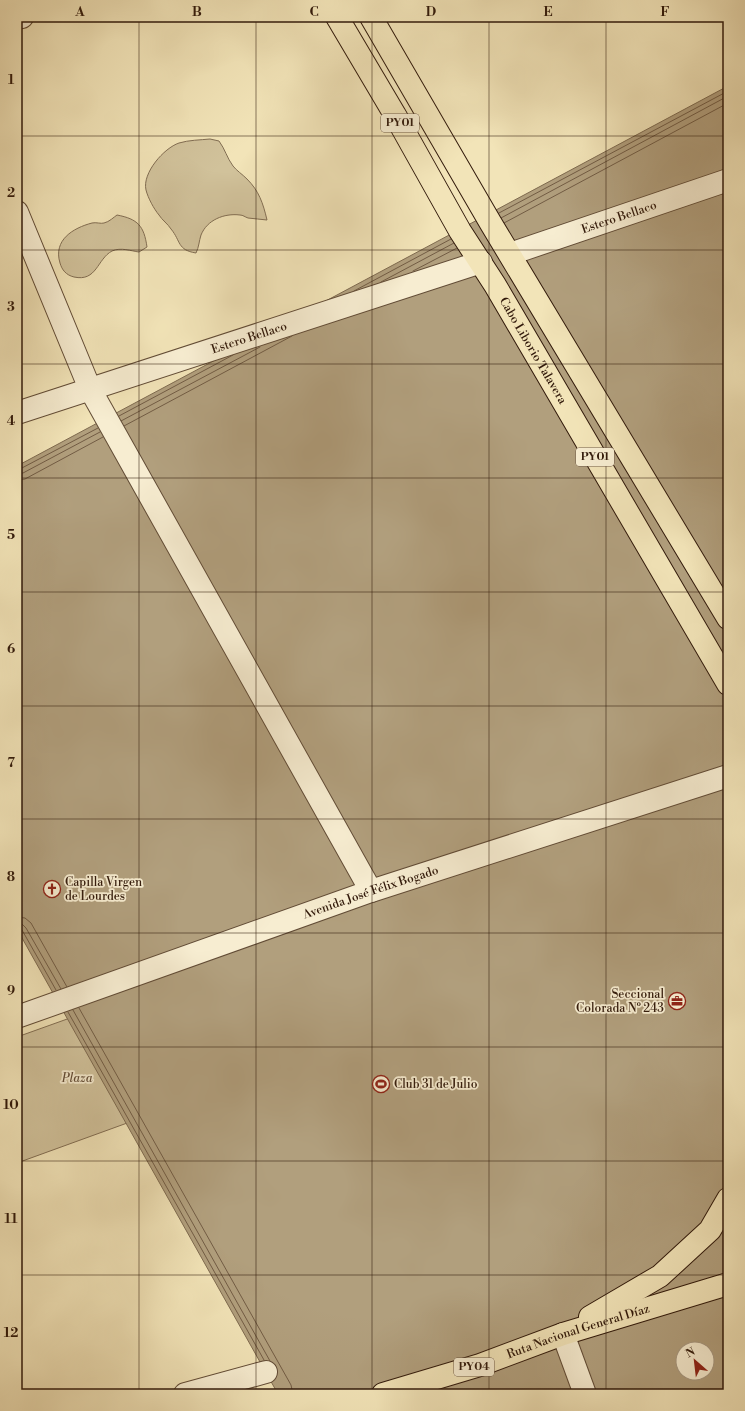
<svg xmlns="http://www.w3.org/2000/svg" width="745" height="1411" font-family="'Libre Bodoni',serif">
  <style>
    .green { fill: #d1c29b; stroke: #826e53 }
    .water { fill: #b19f7d; stroke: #7e6a4f; fill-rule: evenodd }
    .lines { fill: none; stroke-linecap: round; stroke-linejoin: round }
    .shore { stroke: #725c44; stroke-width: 1 }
    .minor-casing { stroke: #624c36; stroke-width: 24 }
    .tertiary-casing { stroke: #624c36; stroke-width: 24 }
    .trunk-casing { stroke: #321a0b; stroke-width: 24 }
    .minor { stroke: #f7edd1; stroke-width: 22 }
    .tertiary { stroke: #f7edd1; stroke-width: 22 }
    .trunk { stroke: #f2e4b8; stroke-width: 22 }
    .grid { fill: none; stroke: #321a0b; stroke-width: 1; stroke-opacity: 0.55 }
    .labels { text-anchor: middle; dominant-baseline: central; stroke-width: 3.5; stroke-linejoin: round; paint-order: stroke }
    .shield { fill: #f7edd1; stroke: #6d5946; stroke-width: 1 }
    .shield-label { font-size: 11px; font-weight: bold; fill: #321a0b }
    .street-label { font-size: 12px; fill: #321a0b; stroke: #f7edd1 }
    .poi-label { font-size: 12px; fill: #321a0b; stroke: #f7edd1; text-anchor: start }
    .park-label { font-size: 12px; font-style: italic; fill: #624c36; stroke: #f7edd1 }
    .neatline { fill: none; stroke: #321a0b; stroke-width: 1.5 }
    .grid-label { font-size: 13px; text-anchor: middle; font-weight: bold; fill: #321a0b }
  </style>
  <rect width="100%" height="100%" fill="#f2e4b8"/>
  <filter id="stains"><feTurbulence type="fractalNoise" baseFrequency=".005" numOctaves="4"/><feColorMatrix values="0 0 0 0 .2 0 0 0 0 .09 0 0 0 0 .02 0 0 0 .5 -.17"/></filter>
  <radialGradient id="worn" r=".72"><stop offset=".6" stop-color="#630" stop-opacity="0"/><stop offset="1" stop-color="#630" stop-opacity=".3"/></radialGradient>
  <!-- green -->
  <path class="green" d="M210 139 219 141C225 149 227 158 233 166 237 171 242 174 247 179 259 191 263 203 267 220 261 219 254 219 248 218 245 217 243 215 240 215 224 213 207 220 201 235 199 241 199 247 196 253 177 250 181 241 171 229 168 224 162 220 159 215 154 209 148 198 146 190 142 173 164 148 179 143 189 140 200 140 210 139Z
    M117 215C138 219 144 226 147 247L139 252C131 251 121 247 112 251 97 259 97 282 74 277 66 275 62 270 60 263 53 240 73 228 92 223 96 222 101 224 104 223 109 222 114 217 117 215Z
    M123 999 163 1110 17 1163V1037Z"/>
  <!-- water -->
  <path class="water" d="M728 86V1394H278L17 929V466ZM683 1349H707V1373H683Z"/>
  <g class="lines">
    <!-- shore -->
    <path class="shore" d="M499 213 728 91
      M501 218 728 96
      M504 223 728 103
      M413 271 457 248
      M381 282 454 243
      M354 291 451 239
      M119 416 233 355
      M121 421 260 347
      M124 426 292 336
      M17 469H20L98 428
      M17 474 23 473 100 432
      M17 480 25 479 103 437
      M17 917 25 918 31 923 67 987
      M17 923 22 924 26 928 61 989
      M17 928 22 930 56 990
      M79 1008 291 1385 293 1394
      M73 1010 270 1361
      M68 1012 264 1360"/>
    <!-- minor casing -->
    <g class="minor-casing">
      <g id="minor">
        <path d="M17 18 22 17"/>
        <path d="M17 212 90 389 371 891"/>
        <path id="s1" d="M17 413 481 262"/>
        <path id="s2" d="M17 1017 371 891 728 776"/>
        <path d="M563 1334 585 1394"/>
        <path d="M185 1394 266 1372"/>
      </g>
    </g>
    <!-- tertiary casing -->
    <g class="tertiary-casing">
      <g id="tertiary">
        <path id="s3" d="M510 254 728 180"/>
      </g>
    </g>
    <!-- trunk casing -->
    <g class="trunk-casing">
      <g id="trunk">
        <path id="s4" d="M337 17 395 115 460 231 495 285 728 684"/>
        <path d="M371 17 490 222 728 618"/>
        <path d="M590 1317 660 1276 710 1230 728 1199"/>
        <path id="s5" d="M383 1394 480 1365 563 1334 728 1284"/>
      </g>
    </g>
    <!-- minor -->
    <use href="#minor" class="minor"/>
    <!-- tertiary -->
    <use href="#tertiary" class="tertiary"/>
    <!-- trunk -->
    <use href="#trunk" class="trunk"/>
  </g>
  <!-- grid -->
  <path class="grid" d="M139 17V1394M256 17V1394M372 17V1394M489 17V1394M606 17V1394M17 136H728M17 250H728M17 364H728M17 478H728M17 592H728M17 706H728M17 819H728M17 933H728M17 1047H728M17 1161H728M17 1275H728"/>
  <!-- icons -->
  <defs>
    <g id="church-ring" transform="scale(0.9)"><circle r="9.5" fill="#f7edd1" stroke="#8f2418" stroke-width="1.5"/><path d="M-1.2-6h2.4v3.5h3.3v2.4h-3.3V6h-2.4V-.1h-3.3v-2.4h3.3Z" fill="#8f2418"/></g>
    <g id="office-ring" transform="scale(0.9)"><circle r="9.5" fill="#f7edd1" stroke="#8f2418" stroke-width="1.5"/><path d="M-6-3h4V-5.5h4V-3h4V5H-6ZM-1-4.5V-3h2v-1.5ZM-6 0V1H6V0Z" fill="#8f2418"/></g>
    <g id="stadium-ring" transform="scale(0.9)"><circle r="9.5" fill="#f7edd1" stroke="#8f2418" stroke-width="1.5"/><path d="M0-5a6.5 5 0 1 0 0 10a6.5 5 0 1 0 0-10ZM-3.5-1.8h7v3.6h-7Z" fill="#8f2418"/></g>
  </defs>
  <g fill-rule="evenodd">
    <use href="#church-ring" x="52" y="889"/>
    <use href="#office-ring" x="677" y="1001"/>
    <use href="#stadium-ring" x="381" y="1084"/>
  </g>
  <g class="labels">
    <!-- shield labels -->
    <g class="shield">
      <rect x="381" y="114" width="38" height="18" rx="3"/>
      <rect x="576" y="448" width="38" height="18" rx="3"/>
      <rect x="454" y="1358" width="40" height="18" rx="3"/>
    </g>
    <g class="shield-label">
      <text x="400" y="123">PY01</text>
      <text x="595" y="457">PY01</text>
      <text x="474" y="1367">PY04</text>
    </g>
    <!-- street labels -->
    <g class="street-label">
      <text stroke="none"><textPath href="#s3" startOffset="115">Estero Bellaco</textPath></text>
      <text stroke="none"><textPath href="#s1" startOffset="244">Estero Bellaco</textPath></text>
      <text stroke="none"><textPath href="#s4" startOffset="387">Cabo Liborio Talavera</textPath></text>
      <text stroke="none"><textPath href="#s2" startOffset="375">Avenida José Félix Bogado</textPath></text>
      <text stroke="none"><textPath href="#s5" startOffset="205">Ruta Nacional General Díaz</textPath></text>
    </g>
    <!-- poi labels -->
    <g class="poi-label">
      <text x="65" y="882">Capilla Virgen<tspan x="65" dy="14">de Lourdes</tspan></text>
      <text x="664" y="994" text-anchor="end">Seccional<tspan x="664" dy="14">Colorada Nº 243</tspan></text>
      <text x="394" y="1084">Club 31 de Julio</text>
    </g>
    <!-- park labels -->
    <g class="park-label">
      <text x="77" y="1078">Plaza</text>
    </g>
  </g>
  <!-- margin -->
  <rect width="745" height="1411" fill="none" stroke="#f2e4b8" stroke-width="44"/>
  <!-- north arrow -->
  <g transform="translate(695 1361) rotate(332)"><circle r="19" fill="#f7edd1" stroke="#a89982"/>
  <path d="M0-3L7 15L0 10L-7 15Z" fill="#8f2418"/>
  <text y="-6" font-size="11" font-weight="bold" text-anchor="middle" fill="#321a0b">N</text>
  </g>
  <rect x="22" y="22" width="701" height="1367" class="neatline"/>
  <g class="grid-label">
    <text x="80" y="16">A</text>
    <text x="197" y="16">B</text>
    <text x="314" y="16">C</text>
    <text x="431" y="16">D</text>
    <text x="548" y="16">E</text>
    <text x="665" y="16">F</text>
    <text x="11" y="84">1</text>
    <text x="11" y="197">2</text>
    <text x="11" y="311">3</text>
    <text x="11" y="425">4</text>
    <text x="11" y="539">5</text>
    <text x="11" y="653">6</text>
    <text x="11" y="767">7</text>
    <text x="11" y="881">8</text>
    <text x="11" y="995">9</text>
    <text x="11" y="1109">10</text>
    <text x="11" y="1223">11</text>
    <text x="11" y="1337">12</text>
  </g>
  <rect width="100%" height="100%" filter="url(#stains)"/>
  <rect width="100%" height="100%" fill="url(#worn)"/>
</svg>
